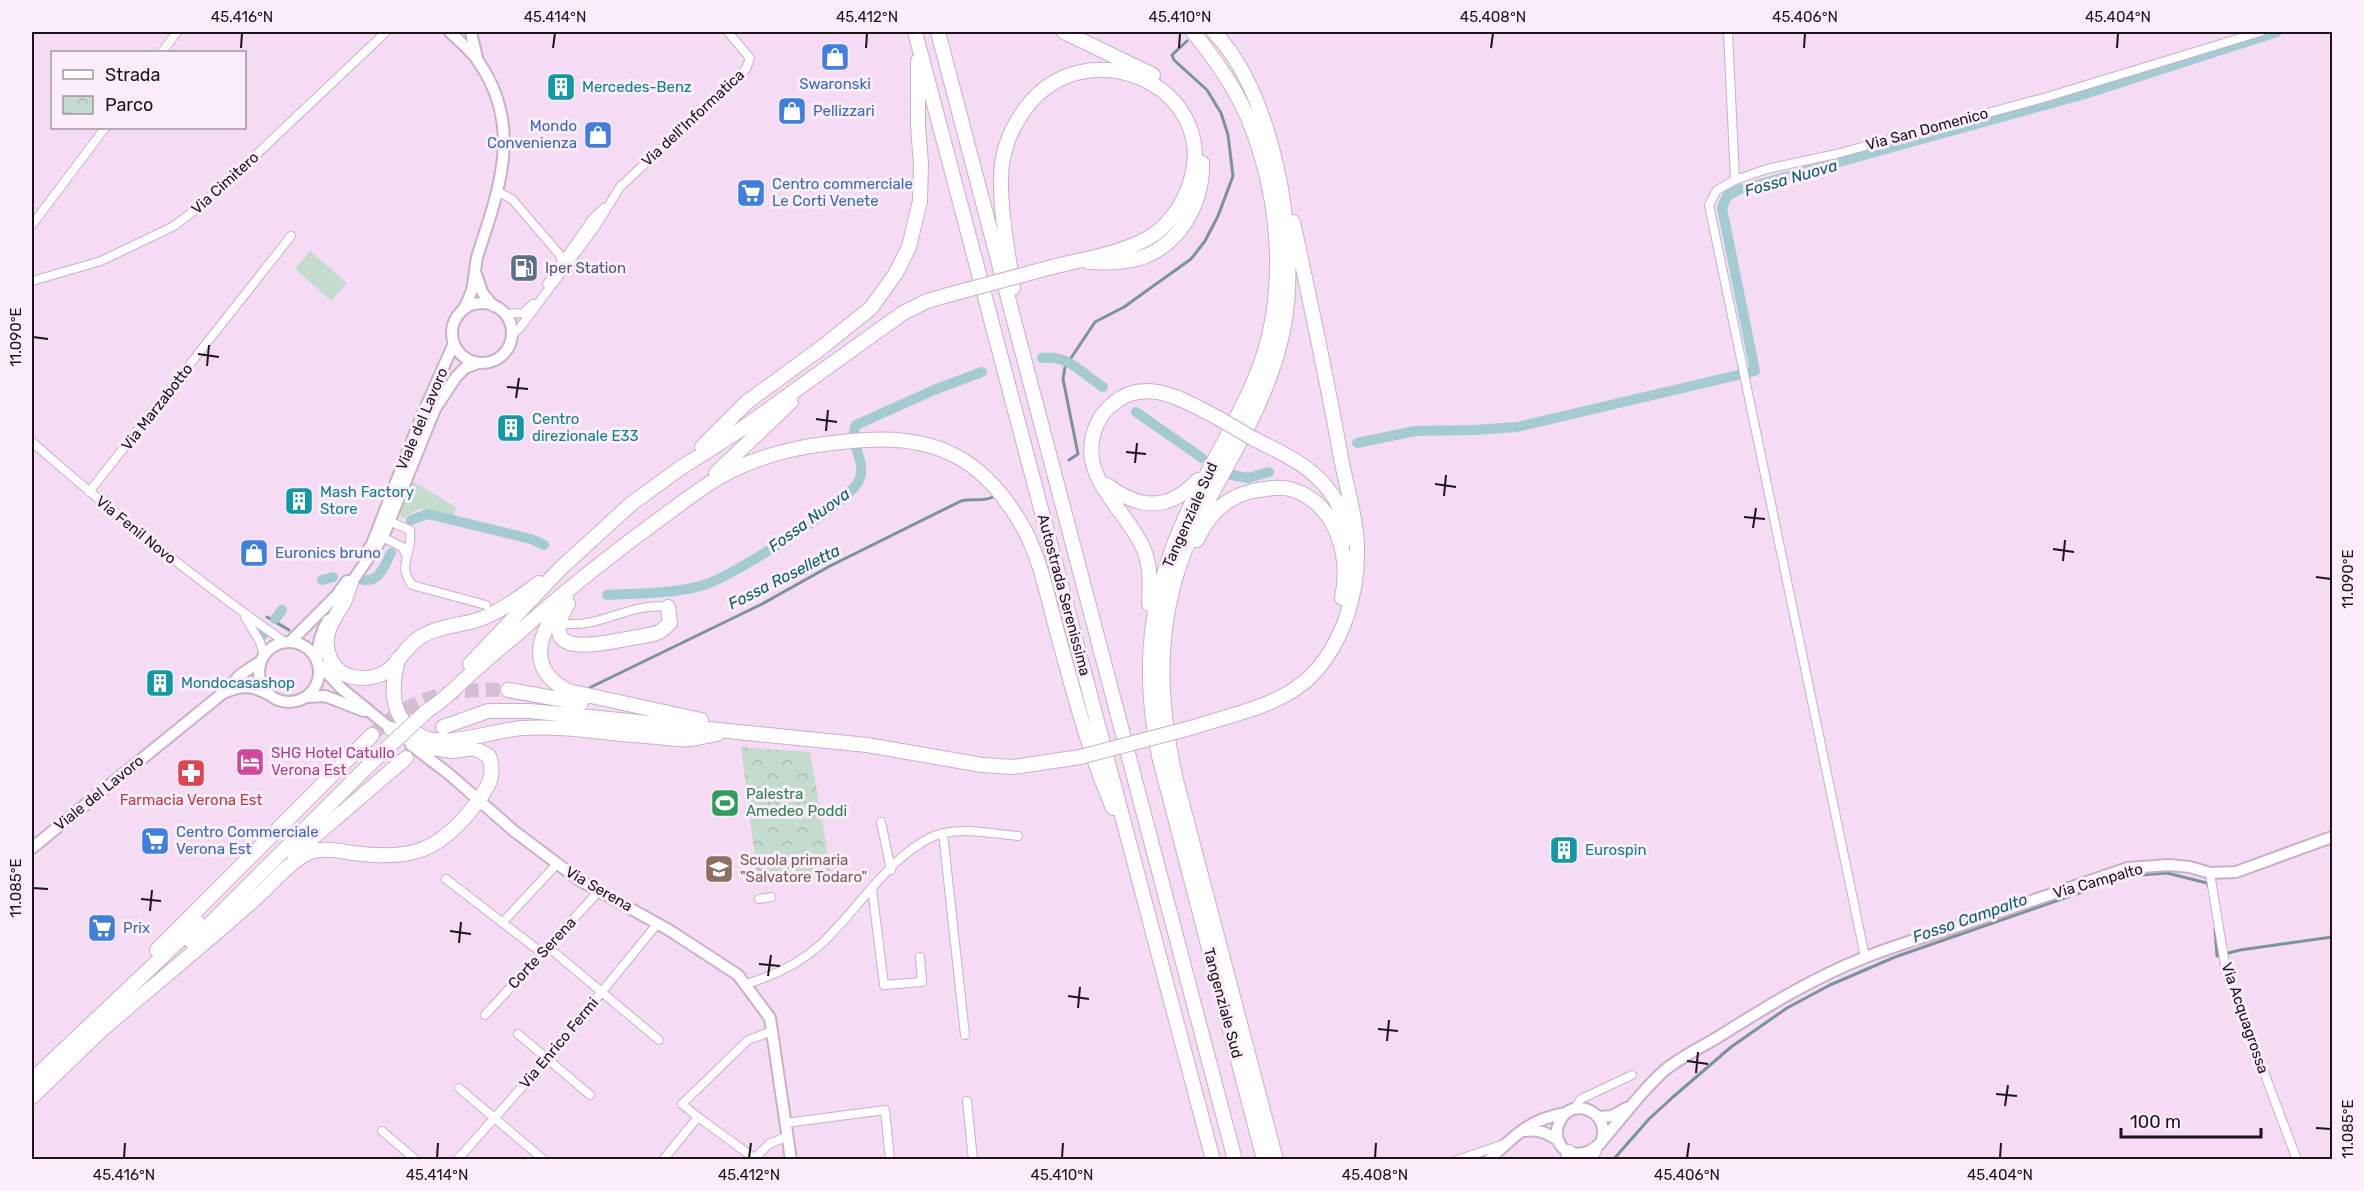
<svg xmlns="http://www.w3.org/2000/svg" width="2364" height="1191" font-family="Rubik,sans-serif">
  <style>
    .grass { fill: #c4dccd }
    .park { fill: url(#park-crowns) }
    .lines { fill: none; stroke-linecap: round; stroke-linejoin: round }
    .stream { stroke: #7a949b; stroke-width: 3 }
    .canal { stroke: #a2ccd2; stroke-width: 10 }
    .highway-tunnel { stroke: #d4bed3; stroke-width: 14; stroke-dasharray: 14 7; stroke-linecap: butt }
    .street-casing { stroke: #c8b1c7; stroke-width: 10 }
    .secondary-casing { stroke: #c8b1c7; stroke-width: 14 }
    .highway-casing { stroke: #c8b1c7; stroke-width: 16 }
    .street { stroke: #fff; stroke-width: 8 }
    .secondary { stroke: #fff; stroke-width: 10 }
    .highway { stroke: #fff; stroke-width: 14 }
    .highway-bridge-casing { stroke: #c8b1c7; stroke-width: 16; stroke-linecap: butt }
    .highway-bridge { stroke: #fff; stroke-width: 14 }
    .ticks { fill: none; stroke: #1c131b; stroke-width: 2 }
    .labels { text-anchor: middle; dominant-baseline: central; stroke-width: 6; stroke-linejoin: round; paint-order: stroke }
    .shop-label { font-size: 15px; fill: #366cbe; stroke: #fcedfb; text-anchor: start }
    .culture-label { font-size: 15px; fill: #0d838f; stroke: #fcedfb; text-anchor: start }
    .street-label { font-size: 15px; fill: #1c131b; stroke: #fcedfb }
    .service-label { font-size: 15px; fill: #4e5e75; stroke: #fcedfb; text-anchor: start }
    .hotel-label { font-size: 15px; fill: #b23c85; stroke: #fcedfb; text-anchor: start }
    .leisure-label { font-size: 15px; fill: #27864d; stroke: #fcedfb; text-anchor: start }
    .health-label { font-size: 15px; fill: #be3a42; stroke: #fcedfb }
    .education-label { font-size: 15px; fill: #785e54; stroke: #fcedfb; text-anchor: start }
    .water-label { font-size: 16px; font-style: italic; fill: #08626b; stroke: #fcedfb }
    .neatline { fill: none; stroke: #1c131b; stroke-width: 2 }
    .ticks-label { font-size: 15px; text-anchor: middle; fill: #1c131b }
  </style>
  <defs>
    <pattern id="park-crowns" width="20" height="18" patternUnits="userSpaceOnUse" patternTransform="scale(1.5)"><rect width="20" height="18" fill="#c4dccd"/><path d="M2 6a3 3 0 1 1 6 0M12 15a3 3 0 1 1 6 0" fill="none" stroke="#a8bcaf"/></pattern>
  </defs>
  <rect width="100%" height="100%" fill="#f5dcf4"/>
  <!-- grass -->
  <path class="grass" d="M310 251 347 283 331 301 295 269Z
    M412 481 456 507 454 516C432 510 423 503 404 518L401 517 400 512Z"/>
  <!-- park -->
  <path class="park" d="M741 747 810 752 831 871 758 882Z"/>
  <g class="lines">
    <!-- stream -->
    <path class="stream" d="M1069 460 1078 454 1063 379 1065 367 1095 322 1124 307 1191 259 1205 241 1218 216 1233 176 1228 135 1221 113 1207 90 1174 60 1172 55 1187 41
      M267 617 289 630
      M587 689 762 604 830 566 961 501C973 498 982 502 993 497
      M2215 929 2217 956 2240 950 2332 937
      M1613 1160 1649 1119 1673 1097 1731 1047 1787 1008 1830 985 1895 957 2128 876 2167 873 2207 883 2210 890"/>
    <!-- canal -->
    <path class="canal" d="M1042 358C1067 354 1083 374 1103 387
      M1136 412 1202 458
      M1357 443 1415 431 1474 430 1517 427 1755 371 1722 208 1727 196 1738 190 2085 94 2277 32
      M1232 475 1248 478 1269 472
      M411 520 428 514 531 539 544 545
      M322 580 333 577
      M363 580C380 582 384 566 391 553
      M607 595C638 593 678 594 707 584 733 575 853 502 860 478 866 460 848 442 856 425L934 390 982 372
      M275 619 282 610
      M260 637 265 633"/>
    <!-- highway-tunnel -->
    <path class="highway-tunnel" d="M372 735C417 693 449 689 508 690"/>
    <!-- street casing -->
    <g class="street-casing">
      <path id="street" d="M1728 32 1735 180
        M162 52 177 32
        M498 192 512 199 560 255 562 263
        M32 225 105 128
        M32 281 101 261 174 226 199 207 238 172 386 32
        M547 284 593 218 604 208
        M505 314 523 313 533 304
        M512 335 519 329 596 226 620 187 746 69 750 58 728 32
        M32 442C113 513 196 580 285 642
        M89 492 291 236
        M391 522 410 530C414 551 396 565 412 585L486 605
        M383 537 402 547 407 556
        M245 617 260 642 264 656
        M569 624C603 626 633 602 668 607
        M881 822 891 870
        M943 833 965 1035
        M2210 873 2226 971 2297 1160
        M446 879 542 953
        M872 889 884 985 922 982 920 957
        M759 899 771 897
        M503 922 557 864
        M548 947 659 1040
        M1865 957 1709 205 1717 190 1735 180 1767 169 1836 154 2047 97 2260 32
        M746 984C774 976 797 965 819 946 854 915 898 843 944 833 968 828 994 834 1018 836
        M485 1015 599 891
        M518 1034 590 1095
        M459 1088 544 1160
        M967 1101 973 1160
        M1574 1109 1581 1099 1632 1075
        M698 1117 682 1104 748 1040 773 1031
        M786 1123 885 1110 890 1160
        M382 1131 416 1160
        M457 1160 547 1059 658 923
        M663 1160 698 1117 754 1158
        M753 1160 769 1144 788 1136
        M1457 1160 1504 1144"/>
    </g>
    <!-- secondary casing -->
    <g class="secondary-casing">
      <path id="secondary" d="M450 32C459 41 471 50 478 61 523 125 500 187 478 254 475 264 475 275 473 285 472 294 467 302 463 310
        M471 32 477 58
        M476 274 482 292 493 306
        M452 333a30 30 0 1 1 60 0a30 30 0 1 1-60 0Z
        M366 553 372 544 421 418 454 343
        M347 589 383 537 435 409 456 377 465 368 478 363
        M290 642 336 596 347 581
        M259 672a30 30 0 1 1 60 0a30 30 0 1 1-60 0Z
        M317 661C317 646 320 633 328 620
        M319 664 341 688 396 733
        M226 692C242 685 253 686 268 694
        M307 697 325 696 364 711
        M411 745 449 774 514 831 579 880 669 930 738 975 770 1018 791 1160
        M32 848 223 693 240 675 261 661
        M1599 1117 1612 1116 1626 1108
        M1523 1131C1538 1129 1546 1132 1559 1141
        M1600 1144C1615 1113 1571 1093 1559 1123 1548 1149 1580 1167 1602 1141 1623 1117 1641 1091 1665 1070 1682 1056 1704 1046 1723 1034 1769 1005 1815 977 1866 957 1894 946 1923 937 1952 928 2010 908 2069 888 2128 868L2169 865 2190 867 2210 873 2236 872 2332 837
        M1489 1160C1515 1135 1530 1119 1566 1113"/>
    </g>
    <!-- highway casing -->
    <g class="highway-casing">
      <path id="highway" d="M915 32 1213 1160
        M938 32 1235 1160
        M1064 32 1153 75
        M1193 32C1216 60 1239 93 1252 128 1281 205 1288 299 1256 376 1238 420 1212 462 1191 505 1150 590 1140 664 1159 756L1264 1160
        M1214 32C1269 89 1292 211 1288 288 1287 319 1279 353 1268 381 1242 451 1194 510 1174 583 1156 649 1161 714 1176 780L1276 1160
        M1089 262C1106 263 1123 263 1140 258 1180 245 1203 203 1202 163
        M1013 288C1008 251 1000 212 1001 175 1002 154 1009 133 1021 115 1080 22 1225 86 1189 186 1182 206 1167 228 1148 238 1120 254 1083 259 1052 267
        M1254 439C1286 455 1315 467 1335 499 1342 511 1345 526 1350 539
        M702 447 747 402 821 348 871 308 896 273 909 247 920 201 921 164 918 126V61
        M716 473 791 402
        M1107 485C1140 510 1169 511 1198 480
        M1197 540C1208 515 1226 497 1253 491 1264 489 1279 486 1290 489 1336 502 1351 555 1342 598
        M351 583C348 590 346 598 343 604 338 613 330 623 328 633 323 651 333 672 352 677 363 679 377 678 387 671 399 663 406 646 419 638 436 626 461 626 480 619 502 611 521 596 539 583
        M566 599C540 630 523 667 568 691L701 720
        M568 604C536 658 596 645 626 639 636 637 649 636 659 632 663 630 666 626 670 623L668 607
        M1149 604C1150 586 1151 567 1144 550 1128 510 1079 480 1094 432 1097 421 1105 410 1114 403 1148 375 1188 403 1220 419
        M398 659C391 688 389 717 419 735 444 750 494 730 522 728 567 725 613 735 658 737 668 738 680 740 690 739 699 738 708 736 717 734
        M470 664 561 568 631 504 679 469 740 430 903 313 927 301 948 295
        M508 690 581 703
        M428 710C442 702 451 692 463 681 480 665 499 649 517 634 566 590 618 549 672 510 691 496 710 481 731 471 773 450 818 443 865 440 940 435 986 462 1023 527 1040 558 1047 594 1056 628 1073 689 1088 750 1113 808
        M443 727 488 711H530L867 745 982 765 1013 767 1080 757
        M1194 727C1233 714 1284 705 1313 674 1344 641 1358 592 1357 548 1357 521 1346 485 1341 458 1327 379 1310 300 1293 222
        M294 854 406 758
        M192 942 371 763
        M157 950 372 735
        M104 1028C155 984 207 942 257 897 273 883 289 862 308 853 322 847 339 851 353 853 411 861 440 851 475 805 488 787 496 777 489 756L474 748 453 751 425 747 391 729
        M32 1080 198 923
        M32 1097 110 1022
        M1568 1160 1569 1152
        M1590 1160 1594 1150"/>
    </g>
    <!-- street -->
    <use href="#street" class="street"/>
    <!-- secondary -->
    <use href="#secondary" class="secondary"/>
    <!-- highway -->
    <use href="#highway" class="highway"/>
    <!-- highway-bridge casing -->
    <g class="highway-bridge-casing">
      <path id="highway-bridge" d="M948 295 1052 267
        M1220 419 1254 439
        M1080 757 1194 727
        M371 763 428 710"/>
    </g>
    <!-- highway-bridge -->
    <use href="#highway-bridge" class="highway-bridge"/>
  </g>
  <!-- ticks -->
  <path class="ticks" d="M241 48 242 33M553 48 555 33M866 48 867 33M1179 48 1180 33M1491 48 1493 33M1804 48 1805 33M2117 48 2118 33M33 337 48 339M198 354 219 357M207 366 209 345M507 387 528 389M516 398 519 378M816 419 837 422M826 431 828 410M1126 452 1146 454M1135 463 1137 443M1435 484 1456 487M1444 496 1446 475M1744 517 1765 519M1753 528 1756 508M2053 549 2074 552M2063 561 2065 540M2316 577 2331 579M33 888 48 889M141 899 161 901M150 911 152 890M450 931 471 934M459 943 461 922M759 964 780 966M768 976 771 955M1068 996 1089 999M1078 1008 1080 987M1378 1029 1398 1031M1387 1041 1389 1020M1687 1061 1708 1064M1696 1073 1698 1052M1996 1094 2017 1096M2005 1106 2008 1085M2316 1128 2331 1129M124 1158 125 1143M437 1158 438 1143M749 1158 751 1143M1062 1158 1063 1143M1375 1158 1376 1143M1687 1158 1689 1143M2000 1158 2001 1143"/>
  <!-- icons -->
  <defs>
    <g id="shop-square" transform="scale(1.5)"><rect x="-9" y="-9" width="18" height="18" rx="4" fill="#3f7fe0" stroke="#fcedfb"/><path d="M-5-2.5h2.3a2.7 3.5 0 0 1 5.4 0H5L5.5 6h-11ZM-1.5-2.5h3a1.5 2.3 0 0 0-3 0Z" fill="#fff"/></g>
    <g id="building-square" transform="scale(1.5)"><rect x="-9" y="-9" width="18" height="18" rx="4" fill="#0f9aa8" stroke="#fcedfb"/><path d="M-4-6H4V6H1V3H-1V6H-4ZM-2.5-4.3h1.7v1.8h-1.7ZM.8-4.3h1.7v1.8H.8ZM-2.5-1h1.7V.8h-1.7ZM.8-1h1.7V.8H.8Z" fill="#fff"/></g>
    <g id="supermarket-square" transform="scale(1.5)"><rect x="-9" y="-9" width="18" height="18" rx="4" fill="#3f7fe0" stroke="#fcedfb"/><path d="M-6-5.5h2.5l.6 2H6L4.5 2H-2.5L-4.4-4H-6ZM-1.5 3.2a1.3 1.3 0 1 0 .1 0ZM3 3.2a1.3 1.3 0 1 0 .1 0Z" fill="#fff"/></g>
    <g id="fuel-square" transform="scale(1.5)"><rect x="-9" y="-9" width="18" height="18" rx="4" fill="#5c6f8a" stroke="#fcedfb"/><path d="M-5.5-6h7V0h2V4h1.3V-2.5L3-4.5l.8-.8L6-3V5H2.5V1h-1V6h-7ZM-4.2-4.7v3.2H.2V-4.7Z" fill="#fff"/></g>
    <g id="hotel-square" transform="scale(1.5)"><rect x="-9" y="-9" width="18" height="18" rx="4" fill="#d1479c" stroke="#fcedfb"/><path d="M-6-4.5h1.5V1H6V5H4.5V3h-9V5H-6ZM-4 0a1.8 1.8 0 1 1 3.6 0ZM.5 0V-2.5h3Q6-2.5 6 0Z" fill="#fff"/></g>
    <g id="pharmacy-square" transform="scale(1.5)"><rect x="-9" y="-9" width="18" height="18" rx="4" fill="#e0444e" stroke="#fcedfb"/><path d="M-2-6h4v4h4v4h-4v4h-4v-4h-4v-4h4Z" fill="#fff"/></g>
    <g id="stadium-square" transform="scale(1.5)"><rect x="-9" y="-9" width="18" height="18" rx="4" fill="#2e9e5b" stroke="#fcedfb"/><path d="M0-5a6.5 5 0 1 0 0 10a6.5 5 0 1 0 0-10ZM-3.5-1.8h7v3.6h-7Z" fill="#fff"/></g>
    <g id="school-square" transform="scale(1.5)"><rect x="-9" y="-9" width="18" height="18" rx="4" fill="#8d6e63" stroke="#fcedfb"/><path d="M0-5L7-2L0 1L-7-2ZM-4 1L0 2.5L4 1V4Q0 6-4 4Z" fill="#fff"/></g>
  </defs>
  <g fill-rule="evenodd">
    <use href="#shop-square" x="835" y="57"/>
    <use href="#building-square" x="561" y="87"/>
    <use href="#shop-square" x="792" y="111"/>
    <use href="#shop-square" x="598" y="135"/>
    <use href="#supermarket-square" x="751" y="193"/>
    <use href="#fuel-square" x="524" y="268"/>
    <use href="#building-square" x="511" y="428"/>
    <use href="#building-square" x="299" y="501"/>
    <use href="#shop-square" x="254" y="553"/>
    <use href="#building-square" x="160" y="683"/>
    <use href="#hotel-square" x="250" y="762"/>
    <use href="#pharmacy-square" x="191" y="773"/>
    <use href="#stadium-square" x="725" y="803"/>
    <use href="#supermarket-square" x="155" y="841"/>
    <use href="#building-square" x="1564" y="850"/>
    <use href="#school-square" x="719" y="869"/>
    <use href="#supermarket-square" x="102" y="928"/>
  </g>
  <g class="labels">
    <!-- shop labels -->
    <g class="shop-label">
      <text x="835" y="84" text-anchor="middle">Swaronski</text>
      <text x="813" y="111">Pellizzari</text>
      <text x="577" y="126" text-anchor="end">Mondo<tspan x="577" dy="17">Convenienza</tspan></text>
      <text x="772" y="184">Centro commerciale<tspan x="772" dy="17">Le Corti Venete</tspan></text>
      <text x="275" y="553">Euronics bruno</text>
      <text x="176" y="832">Centro Commerciale<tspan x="176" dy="17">Verona Est</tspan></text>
      <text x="123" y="928">Prix</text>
    </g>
    <!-- culture labels -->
    <g class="culture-label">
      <text x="582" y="87">Mercedes-Benz</text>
      <text x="532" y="419">Centro<tspan x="532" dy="17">direzionale E33</tspan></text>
      <text x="320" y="492">Mash Factory<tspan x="320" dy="17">Store</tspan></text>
      <text x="181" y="683">Mondocasashop</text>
      <text x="1585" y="850">Eurospin</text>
    </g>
    <!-- street labels -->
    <g class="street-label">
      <text transform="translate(693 118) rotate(-43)">Via dell'Informatica</text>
      <text transform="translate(1927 129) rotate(-15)">Via San Domenico</text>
      <text transform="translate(225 183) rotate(-42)">Via Cimitero</text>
      <text transform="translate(157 407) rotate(-52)">Via Marzabotto</text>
      <text transform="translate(422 419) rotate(-67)">Viale del Lavoro</text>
      <text transform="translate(1190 515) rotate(-66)">Tangenziale Sud</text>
      <text transform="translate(136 530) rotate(39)">Via Fenil Novo</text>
      <text transform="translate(1064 595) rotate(75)">Autostrada Serenissima</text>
      <text transform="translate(99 793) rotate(-39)">Viale del Lavoro</text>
      <text transform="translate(2098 881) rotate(-16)">Via Campalto</text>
      <text transform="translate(599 889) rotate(30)">Via Serena</text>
      <text transform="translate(542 953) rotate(-47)">Corte Serena</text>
      <text transform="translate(1223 1003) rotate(75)">Tangenziale Sud</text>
      <text transform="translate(2245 1018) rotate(71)">Via Acquagrossa</text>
      <text transform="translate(559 1043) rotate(-50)">Via Enrico Fermi</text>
    </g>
    <!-- service labels -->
    <g class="service-label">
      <text x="545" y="268">Iper Station</text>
    </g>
    <!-- hotel labels -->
    <g class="hotel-label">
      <text x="271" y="753">SHG Hotel Catullo<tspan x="271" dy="17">Verona Est</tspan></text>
    </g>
    <!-- leisure labels -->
    <g class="leisure-label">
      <text x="746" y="794">Palestra<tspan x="746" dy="17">Amedeo Poddi</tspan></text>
    </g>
    <!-- health labels -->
    <g class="health-label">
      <text x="191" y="800">Farmacia Verona Est</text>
    </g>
    <!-- education labels -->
    <g class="education-label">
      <text x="740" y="860">Scuola primaria<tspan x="740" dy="17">"Salvatore Todaro"</tspan></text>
    </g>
    <!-- water labels -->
    <g class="water-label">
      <text transform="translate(1791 178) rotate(-16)">Fossa Nuova</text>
      <text transform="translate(809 520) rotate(-36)">Fossa Nuova</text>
      <text transform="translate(784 577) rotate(-27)">Fossa Roselletta</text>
      <text transform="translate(1970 918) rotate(-19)">Fosso Campalto</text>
    </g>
  </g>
  <!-- border -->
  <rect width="2364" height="1191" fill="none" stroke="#fcedfb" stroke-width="66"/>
  <!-- legend -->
  <rect x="51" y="51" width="195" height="78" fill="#fcedfb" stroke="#a296a1" stroke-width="1.5"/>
  <rect x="63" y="70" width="30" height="9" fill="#ffffff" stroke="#a296a1" stroke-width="1.5"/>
  <text x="105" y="81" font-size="18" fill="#1c131b">Strada</text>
  <rect x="63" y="96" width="30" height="18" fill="url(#park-crowns)" stroke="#a296a1" stroke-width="1.5"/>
  <text x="105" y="111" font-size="18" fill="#1c131b">Parco</text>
  <!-- scale -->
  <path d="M2121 1128v9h140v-9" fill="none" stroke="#1c131b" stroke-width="3"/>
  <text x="2130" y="1128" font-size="18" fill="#1c131b" stroke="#fcedfb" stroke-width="4.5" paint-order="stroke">100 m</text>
  <rect x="33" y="33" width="2298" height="1125" class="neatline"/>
  <g class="ticks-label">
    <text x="242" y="22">45.416°N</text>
    <text x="555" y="22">45.414°N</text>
    <text x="867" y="22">45.412°N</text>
    <text x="1180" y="22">45.410°N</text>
    <text x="1493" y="22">45.408°N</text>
    <text x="1805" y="22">45.406°N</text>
    <text x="2118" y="22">45.404°N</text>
    <text transform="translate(16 337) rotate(-90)" y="5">11.090°E</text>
    <text transform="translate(2348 579) rotate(-90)" y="5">11.090°E</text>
    <text transform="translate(16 888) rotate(-90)" y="5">11.085°E</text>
    <text transform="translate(2348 1129) rotate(-90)" y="5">11.085°E</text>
    <text x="124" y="1180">45.416°N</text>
    <text x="437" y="1180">45.414°N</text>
    <text x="749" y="1180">45.412°N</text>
    <text x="1062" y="1180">45.410°N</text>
    <text x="1375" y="1180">45.408°N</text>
    <text x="1687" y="1180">45.406°N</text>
    <text x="2000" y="1180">45.404°N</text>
  </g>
</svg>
